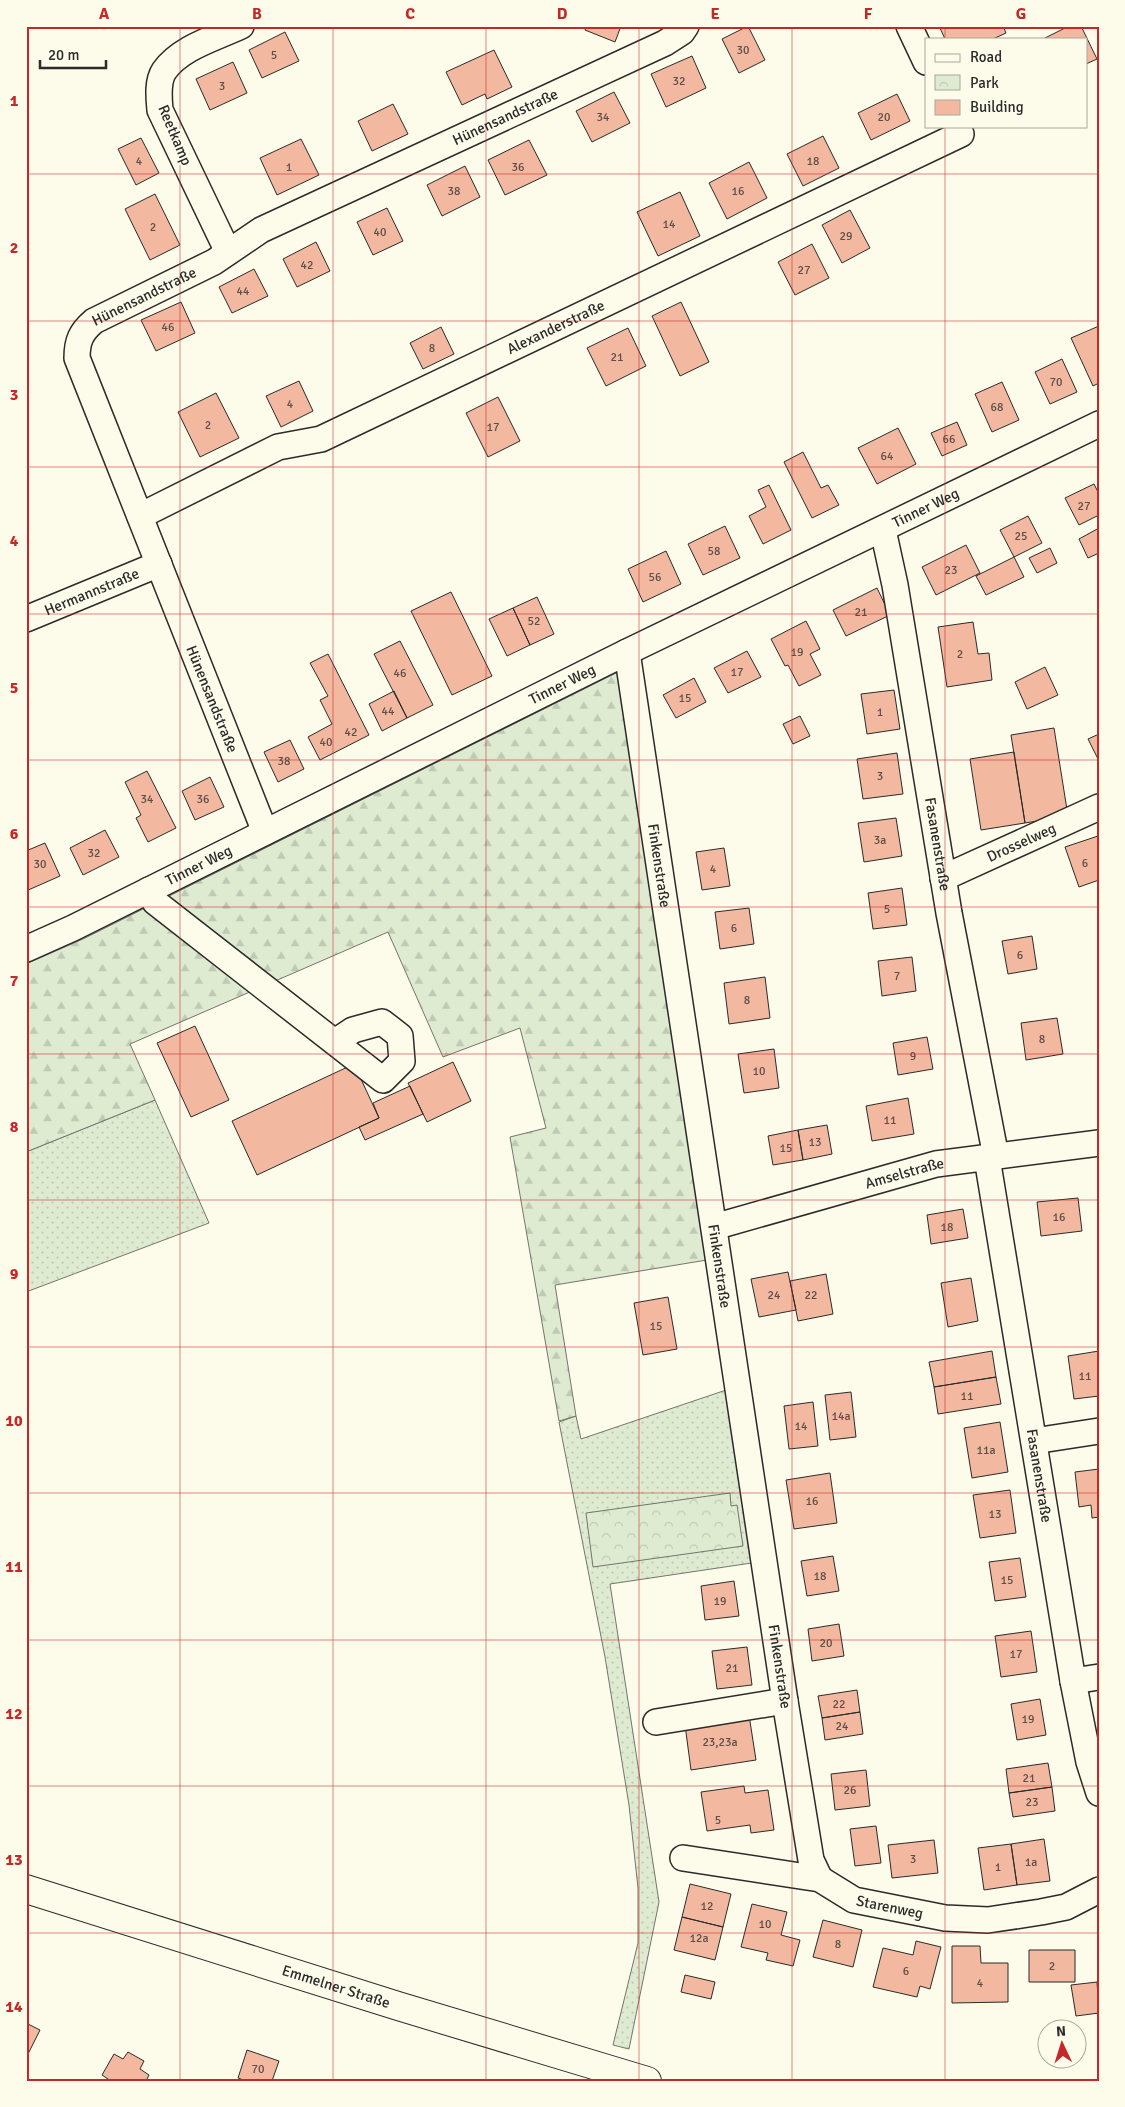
<svg xmlns="http://www.w3.org/2000/svg" width="1125" height="2107" font-family="Signika,sans-serif">
  <style>
    .grass { fill: url(#grass-dots); stroke: #74746e }
    .forest { fill: url(#forest-firs); stroke: #74746e }
    .park { fill: url(#park-crowns); stroke: #74746e }
    .building { fill: #f2b8a0; stroke: #2b2b2b }
    .lines { fill: none; stroke-linecap: round; stroke-linejoin: round }
    .minor-casing { stroke: #2b2b2b; stroke-width: 28 }
    .major-casing { stroke: #2b2b2b; stroke-width: 30 }
    .minor { stroke: #fdfbea; stroke-width: 25 }
    .major { stroke: #fdfbea; stroke-width: 28 }
    .grid { fill: none; stroke: #c62828; stroke-width: 1; stroke-opacity: 0.55 }
    .labels { text-anchor: middle; dominant-baseline: central; stroke-width: 4; stroke-linejoin: round; paint-order: stroke }
    .number-label { font-size: 12px; fill: #5d4e48 }
    .street-label { font-size: 15px; fill: #2b2b2b; stroke: #fdfbea }
    .neatline { fill: none; stroke: #c62828; stroke-width: 2 }
    .grid-label { font-size: 16px; text-anchor: middle; font-weight: bold; fill: #c62828 }
  </style>
  <defs>
    <pattern id="grass-dots" width="8" height="8" patternUnits="userSpaceOnUse" patternTransform="scale(1.25)"><rect width="8" height="8" fill="#deebd1"/><path d="M2 2h.1M6 6h.1" fill="none" stroke="#bfcab4" stroke-width="1.8" stroke-linecap="round"/></pattern>
    <pattern id="forest-firs" width="22" height="20" patternUnits="userSpaceOnUse" patternTransform="scale(1.25)"><rect width="22" height="20" fill="#deebd1"/><path d="M5 1l3.5 6h-7zM16 11l3.5 6h-7z" fill="#bfcab4"/></pattern>
    <pattern id="park-crowns" width="20" height="18" patternUnits="userSpaceOnUse" patternTransform="scale(1.25)"><rect width="20" height="18" fill="#deebd1"/><path d="M2 6a3 3 0 1 1 6 0M12 15a3 3 0 1 1 6 0" fill="none" stroke="#bfcab4"/></pattern>
  </defs>
  <rect width="100%" height="100%" fill="#fdfbea"/>
  <!-- grass -->
  <path class="grass" d="M155 1100 209 1223 26 1292V1152Z
    M738 1386 765 1561 610 1584 659 1902 629 2049 613 2045 638 1943V1888L629 1805 605 1657 559 1422 576 1416 581 1439Z"/>
  <!-- forest -->
  <path class="forest" d="M630 666 719 1258 555 1285 576 1416 559 1421 510 1137 546 1128 520 1028 443 1057 388 932 130 1044 155 1100 26 1152V964L83 939Z"/>
  <!-- park -->
  <path class="park" d="M730 1493 731 1506 737 1505 743 1546 593 1567 586 1513Z"/>
  <!-- building -->
  <path class="building" d="M586 26H621L615 42 585 30Z
    M748 26 765 60 739 73 722 39Z
    M939 26H1003L1006 33 993 39H945Z
    M1069 26H1081L1097 59 1086 64V39H1043Z
    M285 32 299 61 262 78 249 50Z
    M494 50 512 87 487 99 485 94 462 105 446 72Z
    M692 56 706 88 666 107 651 74Z
    M233 62 247 93 210 110 196 79Z
    M614 92 630 123 592 142 576 111Z
    M897 94 910 121 871 140 858 113Z
    M393 104 408 134 372 151 358 121Z
    M823 136 839 168 803 186 787 154Z
    M141 138 159 173 136 185 118 149Z
    M301 139 319 175 277 195 260 158Z
    M529 140 547 175 505 195 488 160Z
    M749 162 767 198 727 219 709 183Z
    M465 166 480 197 442 216 427 185Z
    M680 192 700 236 658 256 637 212Z
    M155 194 180 245 150 260 125 209Z
    M387 208 403 241 373 255 357 222Z
    M850 210 870 248 842 263 822 225Z
    M316 242 330 271 297 287 283 259Z
    M812 244 829 278 795 295 778 262Z
    M254 269 268 296 232 313 219 287Z
    M181 302 195 333 156 351 141 320Z
    M681 302 709 362 680 376 652 316Z
    M1099 326V383L1093 386 1071 338Z
    M441 327 454 354 423 369 410 343Z
    M628 328 646 366 606 386 587 348Z
    M1062 359 1077 392 1050 404 1035 372Z
    M299 381 313 411 281 427 266 396Z
    M1002 382 1019 420 992 432 975 394Z
    M216 393 239 438 200 457 178 412Z
    M498 397 520 441 488 457 466 413Z
    M957 422 967 445 942 456 931 433Z
    M898 428 916 464 877 484 858 448Z
    M803 452 821 488 828 485 839 505 812 518 784 462Z
    M1094 484 1099 494V515L1079 525 1065 498Z
    M769 485 791 530 763 544 749 516 766 507 758 490Z
    M1028 516 1042 543 1014 557 1000 530Z
    M725 526 740 558 703 575 688 544Z
    M1099 528V553L1088 558 1079 539Z
    M966 545 980 573 936 595 922 567Z
    M1050 548 1057 563 1037 573 1029 558Z
    M666 551 681 584 643 602 628 569Z
    M1014 557 1024 577 986 595 976 576Z
    M877 588 890 615 846 636 833 610Z
    M451 592 492 676 452 695 411 611Z
    M537 597 554 634 530 645 513 608Z
    M513 608 530 645 507 656 489 619Z
    M806 621 820 649 810 654 821 675 799 686 788 665 785 666 771 639Z
    M973 622 978 654 989 653 992 680 947 687 938 627Z
    M400 641 433 705 407 718 374 654Z
    M747 651 761 677 728 693 714 668Z
    M328 654 369 735 320 760 308 737 332 724 320 700 328 696 310 663Z
    M1045 667 1058 695 1027 709 1015 682Z
    M694 678 706 702 676 718 663 695Z
    M894 690 900 729 867 734 861 694Z
    M394 691 407 718 382 731 369 704Z
    M800 716 810 736 793 744 783 724Z
    M1054 728 1068 816 1025 823 1011 735Z
    M1099 734V761L1088 739Z
    M290 740 304 769 278 782 264 752Z
    M1014 752 1025 823 981 830 970 759Z
    M897 753 903 794 863 799 857 759Z
    M147 771 176 828 148 842 136 818 141 815 125 782Z
    M210 777 224 807 195 820 182 791Z
    M896 818 902 856 864 862 858 823Z
    M105 830 119 857 83 875 70 848Z
    M1098 836 1099 880 1079 887 1065 847Z
    M45 843 60 876 26 891V851Z
    M724 848 730 886 702 890 696 852Z
    M902 888 907 925 873 929 868 893Z
    M749 908 754 944 720 949 715 912Z
    M1032 936 1037 969 1008 974 1002 941Z
    M912 957 916 991 882 996 878 961Z
    M765 977 770 1018 729 1024 724 983Z
    M1057 1018 1063 1054 1026 1060 1021 1023Z
    M195 1026 229 1100 191 1117 157 1043Z
    M927 1037 933 1069 898 1075 893 1043Z
    M774 1049 779 1088 744 1093 738 1054Z
    M453 1062 471 1101 427 1122 408 1083Z
    M354 1064 379 1118 257 1175 232 1121Z
    M410 1086 423 1114 365 1140 359 1127 379 1118 373 1103Z
    M908 1098 914 1134 872 1141 866 1106Z
    M827 1125 832 1154 803 1160 798 1130Z
    M798 1130 803 1160 773 1165 768 1136Z
    M1078 1198 1082 1231 1041 1236 1037 1202Z
    M963 1209 968 1238 931 1244 927 1215Z
    M788 1272 796 1310 759 1317 751 1279Z
    M826 1274 833 1314 798 1321 790 1281Z
    M971 1278 978 1321 948 1327 941 1283Z
    M668 1297 677 1349 643 1355 634 1303Z
    M992 1351 996 1377 934 1387 929 1362Z
    M1099 1351V1396L1074 1399 1068 1356Z
    M996 1377 1001 1404 938 1414 934 1387Z
    M851 1392 856 1437 830 1440 825 1395Z
    M813 1402 818 1446 789 1449 784 1406Z
    M1000 1422 1008 1472 972 1478 964 1428Z
    M1099 1469V1517L1092 1518 1091 1505 1079 1507 1075 1472Z
    M830 1473 837 1523 794 1529 786 1480Z
    M1010 1490 1016 1533 980 1538 973 1495Z
    M833 1556 839 1591 807 1596 801 1561Z
    M1020 1558 1026 1597 995 1601 989 1562Z
    M734 1581 739 1616 705 1620 701 1586Z
    M839 1624 844 1656 812 1661 808 1629Z
    M1031 1631 1037 1672 1001 1677 995 1636Z
    M747 1647 752 1685 717 1689 712 1651Z
    M857 1690 860 1712 822 1718 818 1696Z
    M1040 1699 1046 1735 1017 1740 1011 1704Z
    M860 1712 863 1734 825 1740 822 1718Z
    M749 1715 756 1760 691 1770 685 1725Z
    M1048 1763 1052 1787 1009 1793 1006 1769Z
    M866 1770 870 1806 835 1810 831 1774Z
    M744 1786 745 1793 768 1790 774 1830 751 1833 750 1825 707 1831 701 1792Z
    M1052 1787 1055 1811 1013 1817 1009 1793Z
    M876 1826 881 1863 855 1866 850 1829Z
    M1044 1839 1050 1881 1017 1885 1011 1844Z
    M934 1840 938 1873 892 1878 888 1845Z
    M1011 1844 1017 1885 984 1890 978 1848Z
    M690 1884 731 1894 723 1927 682 1917Z
    M752 1904 787 1912 781 1935 800 1940 793 1966 766 1960 768 1953 741 1947Z
    M682 1917 723 1927 715 1960 674 1950Z
    M823 1920 862 1930 853 1967 813 1957Z
    M916 1941 941 1947 930 1989 920 1986 917 1997 873 1987 883 1948 913 1955Z
    M952 1946H980L981 1963H1008V2002L952 2003Z
    M1029 1950H1075V1982H1029Z
    M685 1975 715 1982 711 1999 681 1992Z
    M1097 1982 1099 2013 1076 2016 1071 1985Z
    M26 2023 40 2030 26 2058Z
    M247 2050 279 2061 272 2081H246L238 2078Z
    M128 2052 144 2061 140 2069 149 2075 146 2081H111L102 2075 114 2054 123 2059Z"/>
  <g class="lines">
    <!-- minor casing -->
    <g class="minor-casing">
      <g id="minor">
        <path d="M909 26 926 62"/>
        <path d="M228 252 160 110C159 98 157 82 164 71 181 47 216 38 241 26"/>
        <path id="s1" d="M140 516 278 447 321 439 961 134 957 126"/>
        <path id="s2" d="M883 530 895 585 949 913 996 1157"/>
        <path id="s3" d="M26 619 159 564"/>
        <path id="s4" d="M627 652 785 1701 811 1860 820 1879"/>
        <path id="s5" d="M265 832 77 358C77 341 81 332 94 321L214 262 261 230 665 43 682 32 686 26"/>
        <path id="s6" d="M943 878 1099 807"/>
        <path d="M149 890 155 902 383 1080 402 1061 400 1036 382 1022 353 1030 335 1042"/>
        <path id="s7" d="M26 949 73 928 627 652 1099 424"/>
        <path id="s8" d="M987 1158 1073 1681 1089 1762 1099 1793"/>
        <path id="s9" d="M714 1227 936 1164 1099 1143"/>
        <path d="M1034 1441 1099 1431"/>
        <path d="M1073 1681 1099 1677"/>
        <path d="M656 1722 785 1701"/>
        <path id="s10" d="M683 1858 820 1879 854 1900 945 1918 988 1920 1041 1912 1066 1907 1099 1890"/>
      </g>
    </g>
    <!-- major casing -->
    <g class="major-casing">
      <g id="major">
        <path id="s11" d="M26 1889 398 2006 647 2081"/>
      </g>
    </g>
    <!-- minor -->
    <use href="#minor" class="minor"/>
    <!-- major -->
    <use href="#major" class="major"/>
  </g>
  <!-- grid -->
  <path class="grid" d="M180 26V2081M333 26V2081M486 26V2081M639 26V2081M792 26V2081M945 26V39M945 126V2081M26 174H1099M26 321H1099M26 467H1099M26 614H1099M26 760H1099M26 907H1099M26 1054H1099M26 1200H1099M26 1347H1099M26 1493H1099M26 1640H1099M26 1786H1099M26 1933H1099"/>
  <g class="labels">
    <!-- number labels -->
    <g class="number-label">
      <text x="743" y="50">30</text>
      <text x="274" y="55">5</text>
      <text x="679" y="81">32</text>
      <text x="222" y="86">3</text>
      <text x="603" y="117">34</text>
      <text x="884" y="117">20</text>
      <text x="139" y="161">4</text>
      <text x="813" y="161">18</text>
      <text x="289" y="167">1</text>
      <text x="518" y="167">36</text>
      <text x="454" y="191">38</text>
      <text x="738" y="191">16</text>
      <text x="669" y="224">14</text>
      <text x="153" y="227">2</text>
      <text x="380" y="232">40</text>
      <text x="846" y="236">29</text>
      <text x="307" y="265">42</text>
      <text x="804" y="270">27</text>
      <text x="243" y="291">44</text>
      <text x="168" y="327">46</text>
      <text x="432" y="348">8</text>
      <text x="617" y="357">21</text>
      <text x="1056" y="382">70</text>
      <text x="290" y="404">4</text>
      <text x="997" y="407">68</text>
      <text x="208" y="425">2</text>
      <text x="493" y="427">17</text>
      <text x="949" y="439">66</text>
      <text x="887" y="456">64</text>
      <text x="1084" y="506">27</text>
      <text x="1021" y="536">25</text>
      <text x="714" y="551">58</text>
      <text x="951" y="570">23</text>
      <text x="655" y="577">56</text>
      <text x="861" y="612">21</text>
      <text x="534" y="621">52</text>
      <text x="797" y="652">19</text>
      <text x="960" y="654">2</text>
      <text x="737" y="672">17</text>
      <text x="400" y="673">46</text>
      <text x="685" y="698">15</text>
      <text x="388" y="711">44</text>
      <text x="880" y="712">1</text>
      <text x="351" y="732">42</text>
      <text x="326" y="742">40</text>
      <text x="284" y="761">38</text>
      <text x="880" y="776">3</text>
      <text x="147" y="799">34</text>
      <text x="203" y="799">36</text>
      <text x="880" y="840">3a</text>
      <text x="94" y="853">32</text>
      <text x="1085" y="863">6</text>
      <text x="40" y="864">30</text>
      <text x="713" y="869">4</text>
      <text x="887" y="909">5</text>
      <text x="734" y="928">6</text>
      <text x="1020" y="955">6</text>
      <text x="897" y="976">7</text>
      <text x="747" y="1000">8</text>
      <text x="1042" y="1039">8</text>
      <text x="913" y="1056">9</text>
      <text x="759" y="1071">10</text>
      <text x="890" y="1120">11</text>
      <text x="815" y="1142">13</text>
      <text x="786" y="1148">15</text>
      <text x="1059" y="1217">16</text>
      <text x="947" y="1227">18</text>
      <text x="774" y="1295">24</text>
      <text x="811" y="1295">22</text>
      <text x="656" y="1326">15</text>
      <text x="1085" y="1376">11</text>
      <text x="967" y="1396">11</text>
      <text x="841" y="1416">14a</text>
      <text x="801" y="1426">14</text>
      <text x="986" y="1450">11a</text>
      <text x="812" y="1501">16</text>
      <text x="995" y="1514">13</text>
      <text x="820" y="1576">18</text>
      <text x="1007" y="1580">15</text>
      <text x="720" y="1601">19</text>
      <text x="826" y="1643">20</text>
      <text x="1016" y="1654">17</text>
      <text x="732" y="1668">21</text>
      <text x="839" y="1704">22</text>
      <text x="1028" y="1719">19</text>
      <text x="842" y="1726">24</text>
      <text x="720" y="1742">23,23a</text>
      <text x="1029" y="1778">21</text>
      <text x="850" y="1790">26</text>
      <text x="1032" y="1802">23</text>
      <text x="718" y="1820">5</text>
      <text x="913" y="1859">3</text>
      <text x="1031" y="1862">1a</text>
      <text x="998" y="1867">1</text>
      <text x="707" y="1906">12</text>
      <text x="765" y="1924">10</text>
      <text x="699" y="1938">12a</text>
      <text x="838" y="1944">8</text>
      <text x="1052" y="1966">2</text>
      <text x="906" y="1971">6</text>
      <text x="980" y="1983">4</text>
      <text x="258" y="2069">70</text>
    </g>
    <!-- street labels -->
    <g class="street-label">
      <text stroke="none"><textPath href="#s5" startOffset="1012">Hünensandstraße</textPath></text>
      <text transform="translate(175 135) rotate(67)">Reetkamp</text>
      <text stroke="none"><textPath href="#s5" startOffset="608">Hünensandstraße</textPath></text>
      <text stroke="none"><textPath href="#s1" startOffset="458">Alexanderstraße</textPath></text>
      <text stroke="none"><textPath href="#s7" startOffset="1002">Tinner Weg</textPath></text>
      <text stroke="none"><textPath href="#s3" startOffset="71">Hermannstraße</textPath></text>
      <text stroke="none"><textPath href="#s7" startOffset="598">Tinner Weg</textPath></text>
      <text transform="translate(212 699) rotate(68)">Hünensandstraße</text>
      <text stroke="none"><textPath href="#s6" startOffset="86">Drosselweg</textPath></text>
      <text stroke="none"><textPath href="#s2" startOffset="319">Fasanenstraße</textPath></text>
      <text stroke="none"><textPath href="#s7" startOffset="192">Tinner Weg</textPath></text>
      <text stroke="none"><textPath href="#s4" startOffset="216">Finkenstraße</textPath></text>
      <text stroke="none"><textPath href="#s9" startOffset="198">Amselstraße</textPath></text>
      <text stroke="none"><textPath href="#s4" startOffset="621">Finkenstraße</textPath></text>
      <text stroke="none"><textPath href="#s8" startOffset="322">Fasanenstraße</textPath></text>
      <text stroke="none"><textPath href="#s4" startOffset="1026">Finkenstraße</textPath></text>
      <text stroke="none"><textPath href="#s10" startOffset="215">Starenweg</textPath></text>
      <text stroke="none"><textPath href="#s11" startOffset="325">Emmelner Straße</textPath></text>
    </g>
  </g>
  <!-- border -->
  <rect width="1125" height="2107" fill="none" stroke="#fdfbea" stroke-width="55"/>
  <!-- legend -->
  <rect x="925" y="38" width="162" height="90" fill="#fdfbea" stroke="#a9a89e"/>
  <rect x="935" y="54" width="25" height="8" fill="#fdfbea" stroke="#a9a89e"/>
  <text x="970" y="62" font-size="15" fill="#2b2b2b">Road</text>
  <rect x="935" y="75" width="25" height="15" fill="url(#park-crowns)" stroke="#a9a89e"/>
  <text x="970" y="88" font-size="15" fill="#2b2b2b">Park</text>
  <rect x="935" y="100" width="25" height="15" fill="#f2b8a0" stroke="#a9a89e"/>
  <text x="970" y="112" font-size="15" fill="#2b2b2b">Building</text>
  <!-- north arrow -->
  <g transform="translate(1062 2044) rotate(356)"><circle r="24" fill="#fdfbea" stroke="#a9a89e"/>
  <path d="M0-4L9 19L0 12L-9 19Z" fill="#c62828"/>
  <text y="-8" font-size="14" font-weight="bold" text-anchor="middle" fill="#2b2b2b">N</text>
  </g>
  <!-- scale -->
  <path d="M40 60v8h66v-8" fill="none" stroke="#2b2b2b" stroke-width="2.5"/>
  <text x="48" y="60" font-size="15" fill="#2b2b2b" stroke="#fdfbea" stroke-width="4" paint-order="stroke">20 m</text>
  <rect x="28" y="28" width="1070" height="2052" class="neatline"/>
  <g class="grid-label">
    <text x="104" y="19">A</text>
    <text x="257" y="19">B</text>
    <text x="410" y="19">C</text>
    <text x="562" y="19">D</text>
    <text x="715" y="19">E</text>
    <text x="868" y="19">F</text>
    <text x="1021" y="19">G</text>
    <text x="14" y="106">1</text>
    <text x="14" y="253">2</text>
    <text x="14" y="400">3</text>
    <text x="14" y="546">4</text>
    <text x="14" y="693">5</text>
    <text x="14" y="839">6</text>
    <text x="14" y="986">7</text>
    <text x="14" y="1132">8</text>
    <text x="14" y="1279">9</text>
    <text x="14" y="1426">10</text>
    <text x="14" y="1572">11</text>
    <text x="14" y="1719">12</text>
    <text x="14" y="1865">13</text>
    <text x="14" y="2012">14</text>
  </g>
</svg>
